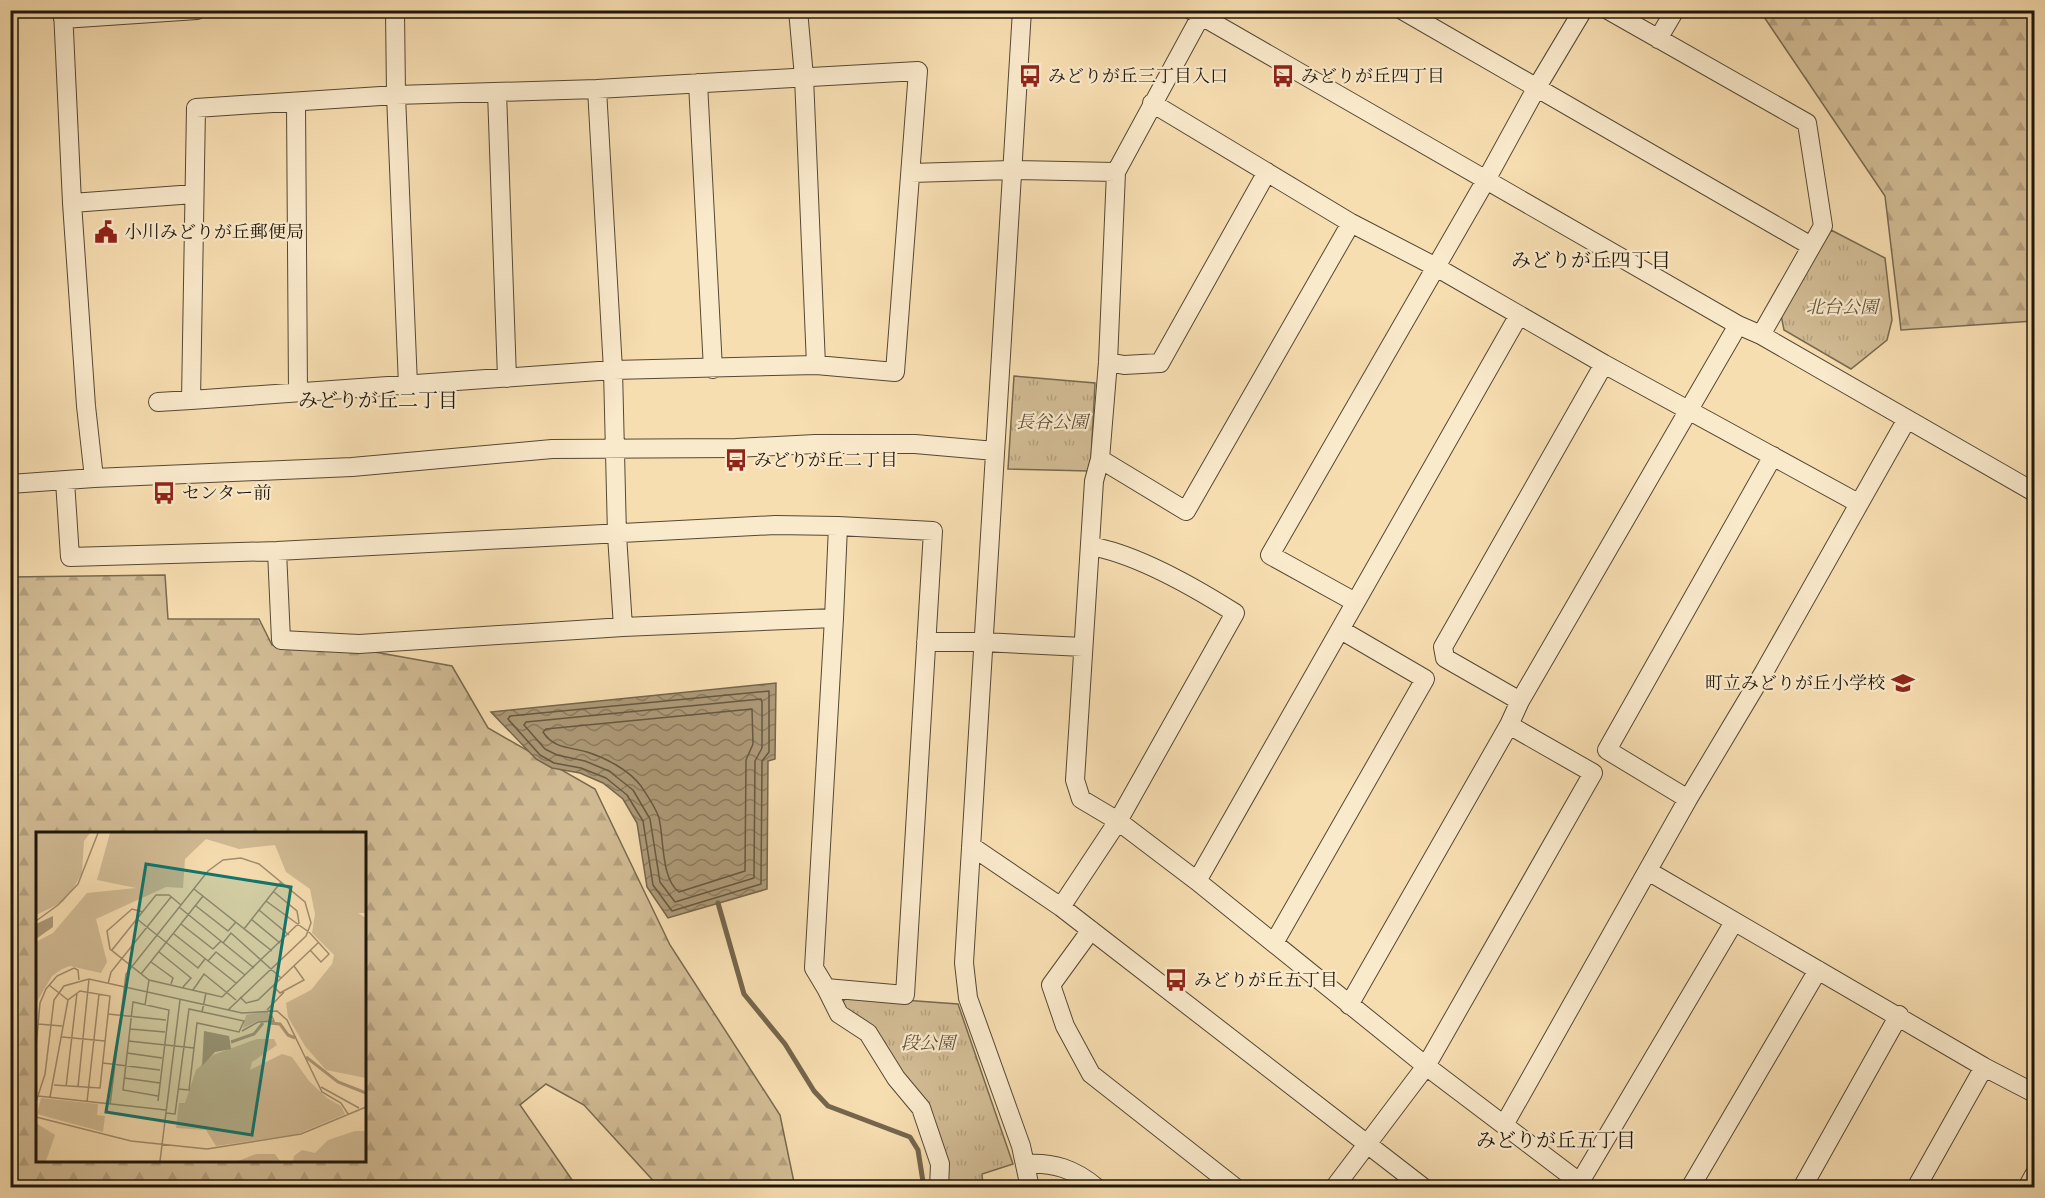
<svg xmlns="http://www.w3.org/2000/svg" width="2045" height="1198" font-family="Alegreya,'Noto Serif JP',serif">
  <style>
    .grass { fill: url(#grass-tufts); stroke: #786950; stroke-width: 1.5 }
    .forest { fill: url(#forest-firs); stroke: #786950; stroke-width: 1.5; fill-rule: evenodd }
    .water { fill: url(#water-waves); stroke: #75654c; stroke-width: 1.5 }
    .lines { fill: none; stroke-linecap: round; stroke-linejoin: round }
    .shore { stroke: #665841; stroke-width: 1.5 }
    .stream { stroke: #75654c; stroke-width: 5 }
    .minor-casing { stroke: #554834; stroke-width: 20 }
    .minor { stroke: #faeacc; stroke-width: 18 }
    .labels { text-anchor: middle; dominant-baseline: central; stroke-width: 4.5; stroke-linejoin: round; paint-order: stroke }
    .poi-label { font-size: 18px; fill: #1f160a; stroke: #faeacc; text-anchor: start }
    .park-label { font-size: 18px; font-style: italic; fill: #5e503b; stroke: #faeacc }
    .neighbourhood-label { font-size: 20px; fill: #1f160a; stroke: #faeacc }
    .inset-river { fill: none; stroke: #ae9a78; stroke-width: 3 }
    .inset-road { fill: none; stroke: #a18e6e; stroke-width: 1.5 }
    .view { fill: #0f766e; fill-opacity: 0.15; stroke: #0f766e; stroke-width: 3 }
    .inset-edge { fill: none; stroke: #1f160a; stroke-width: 3 }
  </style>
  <defs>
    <pattern id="grass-tufts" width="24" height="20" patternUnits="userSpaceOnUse" patternTransform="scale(1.5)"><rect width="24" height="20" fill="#d2bc95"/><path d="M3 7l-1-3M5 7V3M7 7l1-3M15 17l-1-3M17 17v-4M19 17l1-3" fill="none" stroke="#b4a17f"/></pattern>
    <pattern id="forest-firs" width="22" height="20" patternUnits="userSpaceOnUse" patternTransform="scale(1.5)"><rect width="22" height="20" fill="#d2bc95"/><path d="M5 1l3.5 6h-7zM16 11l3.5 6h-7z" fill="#b4a17f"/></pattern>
    <pattern id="water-waves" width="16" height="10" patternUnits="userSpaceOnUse" patternTransform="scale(1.5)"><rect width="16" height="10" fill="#ae9a78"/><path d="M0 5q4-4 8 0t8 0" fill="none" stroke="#8d7d61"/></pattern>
  </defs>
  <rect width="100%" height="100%" fill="#f7deb1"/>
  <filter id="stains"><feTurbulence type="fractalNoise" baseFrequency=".00333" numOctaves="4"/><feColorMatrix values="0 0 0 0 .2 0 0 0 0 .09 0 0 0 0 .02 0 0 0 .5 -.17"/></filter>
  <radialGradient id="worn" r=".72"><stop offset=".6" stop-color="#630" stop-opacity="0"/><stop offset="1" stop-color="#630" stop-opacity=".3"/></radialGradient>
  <!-- grass -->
  <path class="grass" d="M1831 230 1885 258 1892 320 1887 340 1851 369 1784 330 1781 315Z
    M1014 376 1095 383 1091 460 1089 471 1008 469Z
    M848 996 958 1004 1013 1164 982 1174 983 1187H944L927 1107 839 1006Z"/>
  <!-- forest -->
  <path class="forest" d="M1760 11H2034V321L1901 330 1885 196Z
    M165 575 168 619H259L272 645 358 649 452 666 488 728 595 789 670 945 780 1115 795 1187H659L584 1105 546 1084 520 1105 577 1187H11L10 577ZM38 834H364V1160H38Z"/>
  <!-- water -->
  <path class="water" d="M776 683 775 759 768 761 767 889 668 918 647 887 637 823 623 799 603 783 580 773 552 768 536 759 491 712Z"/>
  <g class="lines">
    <!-- shore -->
    <path class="shore" d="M769 691V752L762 761 761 884 672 911 653 885 643 821 627 795 606 778 581 768 554 763 540 755 508 719 510 716Z
      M761 699 762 702V748L755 761 754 878 675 902 660 882 650 819 633 790 609 771 585 761 557 755 545 749 524 725 526 722Z
      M752 709 753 744 746 760 745 871 679 892C661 879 664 839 659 818 656 808 647 795 641 786 629 770 606 758 587 752 570 747 554 749 543 732L546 729Z"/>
    <!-- stream -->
    <path class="stream" d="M718 903 744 994 785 1044 814 1091 828 1106 910 1137 918 1150 924 1188"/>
    <!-- minor casing -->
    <g class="minor-casing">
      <path id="minor" d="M63 10 72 203 86 406 94 478
        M395 10 396 95 408 385
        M798 10 804 77 816 365
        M1022 10 964 963 968 998 1021 1146 1030 1188
        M1191 10 1738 325 1761 335 2034 492
        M1204 10 1116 172 1108 362 1100 459 1094 481 1075 780 1081 799 1118 821 1197 881 1426 1066 1587 1188
        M1402 10 1811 246
        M1608 10 1807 123 1823 226 1761 335
        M63 19 197 10
        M1658 39 1675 10
        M698 83 713 369
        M597 89 613 370 617 535 623 627
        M497 92 507 378
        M296 102 298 392
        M1152 103 1351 223 1436 267 1604 364 1858 503
        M911 173 1011 170 1116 172
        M72 203 194 194
        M1108 362 1124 365 1160 363 1267 172
        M158 402 191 400 613 370 816 365 895 372 918 71 597 89 396 95 196 108 191 400
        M1100 459 1186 511 1351 223
        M65 481 70 557 277 551 775 525 838 526 933 531 905 995 826 988 814 968 834 618 623 627 359 644 281 640 277 551
        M10 484 94 478 352 467 552 449 736 448 815 444H915L995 451
        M1355 602 1270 555 1486 180 1537 87 1583 10
        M834 618 838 526
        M926 642H983L1083 647
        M1520 701 1445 658 1443 647 1604 364
        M1688 799 1607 750 1773 456
        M971 846 1061 907 1424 1188
        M1648 871 1984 1067 2034 1093
        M1197 881 1519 315
        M1061 907 1118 821 1235 613C1194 587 1137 554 1090 546
        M1091 930 1051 985 1065 1026 1091 1074 1236 1188
        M1274 943 1425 679 1341 630
        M826 988 839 1014 868 1033 896 1078 921 1108 940 1164 939 1188
        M1349 1005 1509 725 1520 701 1738 325
        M1504 1125 1688 799 1764 672 1907 419
        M1025 1164C1053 1162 1075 1169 1097 1188
        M1580 1182 1734 922
        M1334 1188 1426 1066 1593 773 1509 725
        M1690 1188 1818 970
        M1802 1188 1899 1015
        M1916 1188 1984 1067
        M2027 1188 2034 1175"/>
    </g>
    <!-- minor -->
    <use href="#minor" class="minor"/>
  </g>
  <!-- icons -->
  <defs>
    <g id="bus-bare" transform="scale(1.8)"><path d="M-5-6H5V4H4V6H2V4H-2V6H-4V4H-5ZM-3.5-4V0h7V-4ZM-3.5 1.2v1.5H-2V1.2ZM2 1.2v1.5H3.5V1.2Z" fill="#8f2418" stroke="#faeacc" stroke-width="2.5" paint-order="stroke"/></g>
    <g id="civic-bare" transform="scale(1.8)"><path d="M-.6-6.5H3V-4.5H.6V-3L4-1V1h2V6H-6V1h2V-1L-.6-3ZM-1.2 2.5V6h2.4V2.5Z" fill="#8f2418" stroke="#faeacc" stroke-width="2.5" paint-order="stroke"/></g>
    <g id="school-bare" transform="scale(1.8)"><path d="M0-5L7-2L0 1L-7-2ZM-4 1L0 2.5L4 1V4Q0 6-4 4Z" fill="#8f2418" stroke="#faeacc" stroke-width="2.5" paint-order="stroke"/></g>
  </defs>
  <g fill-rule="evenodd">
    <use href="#bus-bare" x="1030" y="76"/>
    <use href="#bus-bare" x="1283" y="76"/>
    <use href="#civic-bare" x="106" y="232"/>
    <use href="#bus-bare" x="736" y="460"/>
    <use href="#bus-bare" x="164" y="493"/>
    <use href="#school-bare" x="1903" y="683"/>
    <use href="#bus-bare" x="1176" y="980"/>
  </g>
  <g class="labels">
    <!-- poi labels -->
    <g class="poi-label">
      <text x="1048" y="76">みどりが丘三丁目入口</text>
      <text x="1301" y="76">みどりが丘四丁目</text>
      <text x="124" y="232">小川みどりが丘郵便局</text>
      <text x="754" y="460">みどりが丘二丁目</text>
      <text x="182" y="493">センター前</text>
      <text x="1885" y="683" text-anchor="end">町立みどりが丘小学校</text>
      <text x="1194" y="980">みどりが丘五丁目</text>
    </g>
    <!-- park labels -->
    <g class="park-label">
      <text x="1842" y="307">北台公園</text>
      <text x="1052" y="422">長谷公園</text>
      <text x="928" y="1043">段公園</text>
    </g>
    <!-- neighbourhood labels -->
    <g class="neighbourhood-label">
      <text x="1591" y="260">みどりが丘四丁目</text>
      <text x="378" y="400">みどりが丘二丁目</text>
      <text x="1556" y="1140">みどりが丘五丁目</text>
    </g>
  </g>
  <!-- overview -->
  <g transform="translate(36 832)">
    <rect width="330" height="330" fill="#f7deb1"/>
    <path d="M231 179 237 189H222L207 196 210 183ZM5 266 62 272 61 283 69 284 67 300 1 282Z" fill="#d2bc95"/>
    <path d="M0 1H54L48 9 46 41 38 55 27 70 0 83ZM74 1H330V81H322L330 86V246L290 238 269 214 252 185 250 171 275 158 296 132 298 123 276 101 279 82 274 57 250 40 239 13 203 17 170 7 149 27 147 56 130 55 60 87 71 130 65 141 34 134 26 137 16 144 0 171V110L17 101 51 61 100 56 61 48ZM221 207H238L241 213 216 230 214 238 246 222 256 225 273 249 291 266 305 274 309 282 262 302 180 314 170 298 140 296 143 271H149L160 238 177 223ZM0 291 19 303 10 329H0ZM319 299H330L329 329H257L258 324 266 318 279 321 292 308ZM220 322H239L244 329H202Z" fill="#d2bc95"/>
    <path d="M17 84V95L0 107V92ZM168 199 193 204 195 217 179 220 166 234Z" fill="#ae9a78"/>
    <path class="inset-river" d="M232 191 244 192 252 203 259 206M195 210 218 202 227 191M270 225 302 250 330 261"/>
    <path class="inset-road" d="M158 57 236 119M230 69 274 101 293 122 285 130 274 118M160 74 192 99 200 90M143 75 218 136M223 78 253 103M107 80 96 77 71 99 74 117 113 148 186 165 263 91 261 79 238 60M101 87 162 136 169 127M215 87 244 111M0 89 22 73 42 52 62 1M145 92 177 117 185 109M208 97 245 50M138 102 200 151M187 111 195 101 245 146M76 118 120 63H133L145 73M123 120 155 146 147 155M172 129 180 120 209 143M115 130 137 146 135 152M105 142 167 64M72 152 75 140 135 65M13 153 32 168M237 154 244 161 268 148 258 134M157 158 168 142 200 168M204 165 210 171 222 168 283 110M109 173 113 148M231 178 248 160M166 180 170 161M72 182 130 188M2 192 26 194M94 197 129 200M206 199 222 190 238 189 233 178M26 205 69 209M92 209 158 216M0 215 4 171 10 157 21 144 38 136 42 138 43 148M91 221 126 226M67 231 124 238M88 246 124 251M30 255 41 161M42 255 53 147M285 255 323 276M2 264 130 278M14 265 32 168 44 159 74 164 64 256 18 253M122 269 133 178 97 170 87 258 122 264M0 270 9 242 18 168 28 154 53 147 206 181 241 179 251 188 286 260 305 271 312 282M51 270 63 162M74 273 90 142 172 39 187 28 205 26 223 32 269 70 275 91 270 104 192 178M130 281 139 282 153 177 208 189 203 200 161 191 153 258 142 257M0 285 95 309 171 317 265 302 330 275M124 329 144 168"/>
    <path class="view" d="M110 32 255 55 216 303 70 280Z"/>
    <rect width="330" height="330" class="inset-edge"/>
  </g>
  <!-- margin -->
  <rect width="2045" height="1198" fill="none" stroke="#f7deb1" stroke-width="36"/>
  <rect x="12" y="12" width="2021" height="1174" fill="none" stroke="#1f160a" stroke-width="3"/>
  <rect x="18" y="18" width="2009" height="1162" fill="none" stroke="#1f160a" stroke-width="1.5"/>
  <rect width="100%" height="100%" filter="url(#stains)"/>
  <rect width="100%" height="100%" fill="url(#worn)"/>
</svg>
